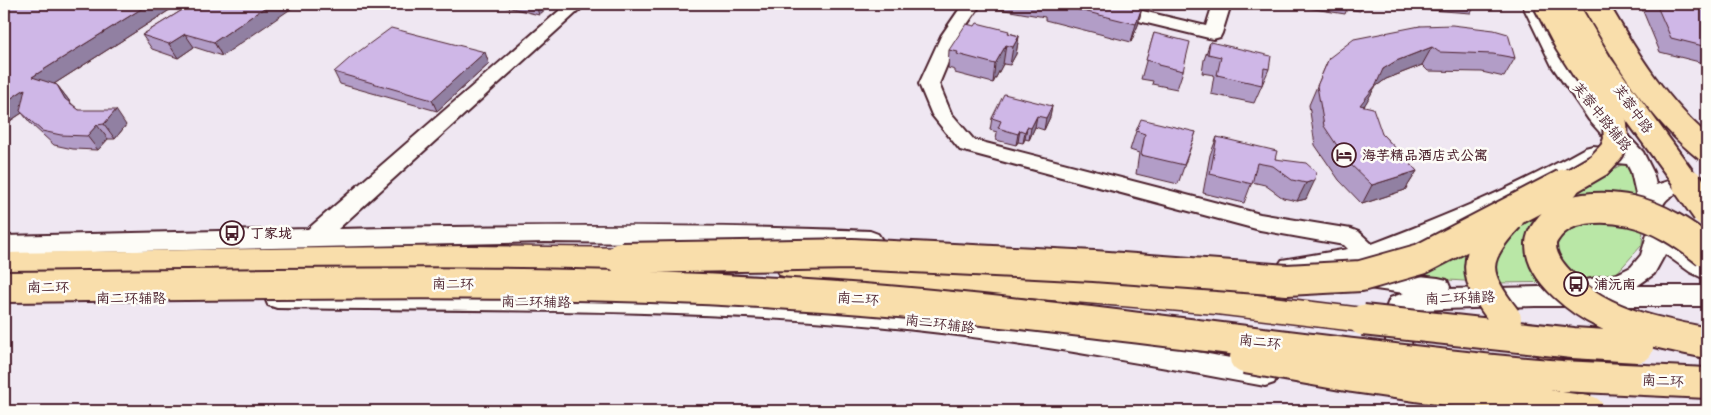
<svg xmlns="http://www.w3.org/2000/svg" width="1711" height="415" font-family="'Balsamiq Sans','LXGW WenKai TC',sans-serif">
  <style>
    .green { fill: #b9e7a6; stroke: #828368 }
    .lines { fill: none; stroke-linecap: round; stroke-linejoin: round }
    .minor-casing { stroke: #4a1f2b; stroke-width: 4 }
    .highway-casing { stroke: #4a1f2b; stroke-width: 3 }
    .minor { fill: #fdfcf7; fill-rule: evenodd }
    .highway { fill: #f9deab; fill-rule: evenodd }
    .major-bridge-far1-casing { stroke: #4a1f2b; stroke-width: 28; stroke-linecap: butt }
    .major-bridge-casing { stroke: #4a1f2b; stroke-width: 34; stroke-linecap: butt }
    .highway-bridge-far1-casing { stroke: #4a1f2b; stroke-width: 28; stroke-linecap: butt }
    .highway-bridge-casing { stroke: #4a1f2b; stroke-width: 34; stroke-linecap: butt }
    .major-bridge-far1 { stroke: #f9deab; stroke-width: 24 }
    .major-bridge { stroke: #f9deab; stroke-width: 30 }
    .highway-bridge-far1 { stroke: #f9deab; stroke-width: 24 }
    .highway-bridge { stroke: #f9deab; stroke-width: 30 }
    .wall { fill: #b29dc7; stroke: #4a1f2b }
    .shaded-wall { fill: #9180a2; stroke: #4a1f2b }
    .building { fill: #cfb7e7; stroke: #4a1f2b }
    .labels { text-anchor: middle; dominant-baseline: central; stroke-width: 5; stroke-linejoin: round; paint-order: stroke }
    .street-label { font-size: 14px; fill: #4a1f2b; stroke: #fdfcf7 }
    .poi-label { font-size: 14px; font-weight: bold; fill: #4a1f2b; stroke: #fdfcf7; text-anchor: start }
  </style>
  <rect width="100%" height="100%" fill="#efe7f2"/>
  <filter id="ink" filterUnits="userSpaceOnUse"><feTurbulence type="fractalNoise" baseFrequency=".02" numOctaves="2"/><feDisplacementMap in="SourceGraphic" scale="10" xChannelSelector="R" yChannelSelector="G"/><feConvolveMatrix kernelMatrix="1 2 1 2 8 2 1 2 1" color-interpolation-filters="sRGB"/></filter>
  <g filter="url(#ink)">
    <!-- green -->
    <path class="green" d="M1627 162 1645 196 1642 245 1615 275 1573 282 1494 283 1404 277Z"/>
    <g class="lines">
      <!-- minor casing -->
      <g class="minor-casing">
        <path id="minor" d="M567 4H586L338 229C516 225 693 224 870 231L878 234 882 240 878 246 870 249 762 244 545 242 4 254V236L308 229Z
          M963 4H981L959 36 939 84 951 113 974 140 1260 214 1351 229 1359 232 1372 244C1446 216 1516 187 1585 148L1593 146 1614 148 1589 120 1552 66 1522 4H1540L1571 65 1603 110 1643 152 1653 172 1656 185 1678 178 1707 177V193C1697 193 1685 190 1676 194 1637 210 1691 250 1707 260V280L1690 272 1665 254 1654 274 1637 286H1707V306H1535L1414 310 1408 313 1414 368 1406 382 1397 385 1388 382 1384 374 1388 366 1384 313 1390 298 1404 293 1354 286 1351 279 1354 272 1363 270 1438 278 1447 280 1450 287 1449 289 1583 286 1586 280 1617 274 1631 267 1641 255 1648 231 1641 216 1631 172 1627 164 1596 161 1546 189 1442 236 1376 261 1290 275 1282 272 1278 266 1282 260 1348 249 1344 245 1260 230 960 150 932 115 919 84 941 36Z
          M1082 4H1113L1206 26 1213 4H1231L1222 33 1220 37 1213 39 1085 8Z
          M277 288C476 291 677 289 875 306 1006 317 1136 341 1265 364L1274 367 1278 375 1274 383 1265 386C1136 362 1006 338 876 326 677 308 476 311 277 308L268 305 265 298 268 291Z"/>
      </g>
      <!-- highway casing -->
      <g class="highway-casing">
        <path id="highway" d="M469 246 644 248 654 251 658 259 654 267 644 270 469 268 4 275V253Z
          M790 256 1216 290 1363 308 1374 311 1378 320 1374 329 1363 332 1216 314 790 278 780 275 775 267 780 259Z
          M1535 327 1583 349 1627 363 1632 373 1627 383 1616 387 1563 369 1524 349 1519 340 1524 331Z"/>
      </g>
      <!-- minor -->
      <use href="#minor" class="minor"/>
      <!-- highway -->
      <use href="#highway" class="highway"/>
      <!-- major-bridge-far1 casing -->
      <g class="major-bridge-far1-casing">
        <path id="major-bridge-far1" d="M1565 4 1601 65 1689 186"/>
      </g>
      <!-- major-bridge casing -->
      <g class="major-bridge-casing">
        <path id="major-bridge" d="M1688 184 1707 211"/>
      </g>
      <!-- highway-bridge-far1 casing -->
      <g class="highway-bridge-far1-casing">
        <path id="highway-bridge-far1" d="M1546 4 1567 44 1607 106 1615 124 1616 140 1612 151 1599 165 1563 186
          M1595 4C1626 58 1658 111 1707 150"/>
      </g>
      <!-- highway-bridge casing -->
      <g class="highway-bridge-casing">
        <path id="highway-bridge" d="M1707 252C1684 234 1659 217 1631 211 1604 205 1564 205 1547 230 1544 234 1541 239 1541 244 1540 273 1582 303 1605 314 1637 330 1673 336 1707 343
          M621 258 852 254 1094 266 1287 280 1361 276 1421 259 1565 184
          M4 287C261 285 520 277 777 293 1017 307 1254 345 1493 370L1561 376 1707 383
          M1506 319C1472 275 1470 258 1509 217
          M1363 320 1573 343 1638 347
          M1245 358 1353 377 1589 411"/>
      </g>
      <!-- major-bridge-far1 -->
      <use href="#major-bridge-far1" class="major-bridge-far1"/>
      <!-- major-bridge -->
      <use href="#major-bridge" class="major-bridge"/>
      <!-- highway-bridge-far1 -->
      <use href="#highway-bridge-far1" class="highway-bridge-far1"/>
      <!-- highway-bridge -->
      <use href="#highway-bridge" class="highway-bridge"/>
    </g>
    <!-- wall -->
    <path class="wall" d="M4 4 108 6 112 4H179L54 84 57 85 71 103 79 110 126 125 115 139H108L98 150 73 149 54 145 32 125 22 113 4 125Z
      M192 4 222 56 194 47 178 58 152 49 142 35Z
      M495 4H551L539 15Z
      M989 4H1127L1142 7 1138 25 1131 42 1045 20V17L993 8V5Z
      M1283 4H1364L1360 11 1347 9 1345 14Z
      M1415 4H1476L1471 13 1416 9Z
      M1640 4H1707V64L1660 52Z
      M1420 26 1515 58 1504 77 1482 72 1428 71 1422 65 1386 79 1375 87 1364 106 1382 134 1417 171 1405 190 1362 204 1339 180 1315 145 1309 105 1329 58Z
      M1009 33 1019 36 1016 54 1010 65 1003 64 993 83 955 73V70L948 68 949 50Z
      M1154 33 1183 71 1177 89 1152 84 1153 81 1141 79Z
      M1210 42 1269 69 1254 103 1211 94 1214 75 1202 73 1204 60Z
      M489 64 437 111 340 84 334 72Z
      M1052 106 1050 117 1044 130 1035 127 1029 140 1025 139 1023 143 1018 142 1016 145 996 140 997 132 990 130 992 118Z
      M1136 131 1196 132 1178 184 1136 174 1139 153 1130 150Z
      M1217 137 1275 159 1316 172 1306 199 1297 201 1283 198 1265 185 1252 182 1244 203 1203 193 1210 155Z"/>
    <!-- shaded-wall -->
    <path class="shaded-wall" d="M149 4H179L43 91 32 77Z
      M270 4H298L222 56 214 42Z
      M537 4H551L539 15 536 5Z
      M1142 7 1138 25 1131 42 1136 24Z
      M185 34 194 47 178 58 169 44Z
      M1019 36 1016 54 1010 65 1013 47Z
      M1006 45 1003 64 993 83 995 64Z
      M1432 47 1422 65 1386 79 1375 87 1366 103 1351 124 1360 105 1383 69 1396 61Z
      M485 52 489 64 437 111 432 100Z
      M57 85 68 99 76 113 65 99Z
      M25 89 37 103 4 125V103Z
      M1052 106 1050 117 1044 130 1046 118Z
      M116 110 126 125 115 139 104 124Z
      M1037 116 1035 127 1029 140 1031 128Z
      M97 125 108 139 98 150 87 136Z
      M1027 127 1025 139 1023 143 1025 132Z
      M1020 130 1018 142 1016 145 1018 134Z
      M1417 171 1405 190 1362 204 1372 185Z
      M1315 180 1306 199 1297 201 1306 183Z"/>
    <!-- building -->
    <path class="building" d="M4 4H100L108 6 112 4H149L32 77 57 85 65 99 79 110H116L104 124 97 125 87 136 61 135 42 131 20 111 25 89 4 103Z
      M192 4H270L214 42 185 34 169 44 142 35Z
      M1055 4H1127L1142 7 1136 24Z
      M1656 4H1707V47L1671 38Z
      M977 23 1009 31 1008 33 1019 36 1013 47 1006 45 995 64 957 54 958 52 949 50 966 24 975 26Z
      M1452 25 1494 30 1508 34 1515 58 1493 54 1439 52 1432 47 1396 61 1383 69 1376 85 1360 105 1373 108 1382 134 1417 171 1372 185 1348 162 1324 126 1317 86 1329 58 1354 39 1420 26Z
      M391 28 485 52 432 100 334 72 350 58Z
      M1154 33 1190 42 1183 71 1158 65V63L1146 60Z
      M1210 42 1271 56 1269 69 1264 68 1262 85 1217 75 1221 57 1208 54Z
      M1004 94 1052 106 1046 118 1037 116 1031 128 1027 127 1025 132 1020 130 1018 134 998 128 1001 121 992 118Z
      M1141 119 1196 132 1184 165 1141 155 1145 134 1136 131Z
      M1217 137 1277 151 1275 159 1306 163 1316 172 1315 180 1306 183 1292 180 1273 166 1257 163 1252 184 1210 174Z"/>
  </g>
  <!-- icons -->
  <defs>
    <g id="hotel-ring" transform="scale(1.25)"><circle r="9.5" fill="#fdfcf7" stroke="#4a1f2b" stroke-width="1.5"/><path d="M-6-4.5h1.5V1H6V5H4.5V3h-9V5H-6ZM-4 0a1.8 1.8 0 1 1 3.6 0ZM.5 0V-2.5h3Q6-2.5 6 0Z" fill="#4a1f2b"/></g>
    <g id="bus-ring" transform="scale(1.25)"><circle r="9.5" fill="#fdfcf7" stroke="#4a1f2b" stroke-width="1.5"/><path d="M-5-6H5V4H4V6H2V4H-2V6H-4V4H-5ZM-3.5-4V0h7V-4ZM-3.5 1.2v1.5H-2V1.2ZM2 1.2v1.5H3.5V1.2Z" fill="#4a1f2b"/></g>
  </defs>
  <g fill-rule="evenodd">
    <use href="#hotel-ring" x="1344" y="155"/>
    <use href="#bus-ring" x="232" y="233"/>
    <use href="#bus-ring" x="1576" y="284"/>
  </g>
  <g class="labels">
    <!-- street labels -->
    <g class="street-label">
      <text transform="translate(1633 109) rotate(54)">芙蓉中路</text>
      <text transform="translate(1602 117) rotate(51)">芙蓉中路辅路</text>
      <text transform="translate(453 284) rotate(1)">南二环</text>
      <text x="48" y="287">南二环</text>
      <text x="131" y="298">南二环辅路</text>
      <text transform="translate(1460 298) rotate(-2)">南二环辅路</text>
      <text transform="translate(858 299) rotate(4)">南二环</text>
      <text transform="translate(536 302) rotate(1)">南二环辅路</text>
      <text transform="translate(940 324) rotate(7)">南二环辅路</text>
      <text transform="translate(1260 342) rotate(7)">南二环</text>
      <text transform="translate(1663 381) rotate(3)">南二环</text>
    </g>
    <!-- poi labels -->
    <g class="poi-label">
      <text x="1362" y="155">海芋精品酒店式公寓</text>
      <text x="250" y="233">丁家垅</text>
      <text x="1594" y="284">浦沅南</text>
    </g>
  </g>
  <!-- margin -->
  <rect width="1711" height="415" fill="none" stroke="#fdfcf7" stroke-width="20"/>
  <rect x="10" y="10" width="1691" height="395" fill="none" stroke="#4a1f2b" stroke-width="2" filter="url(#ink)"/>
</svg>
